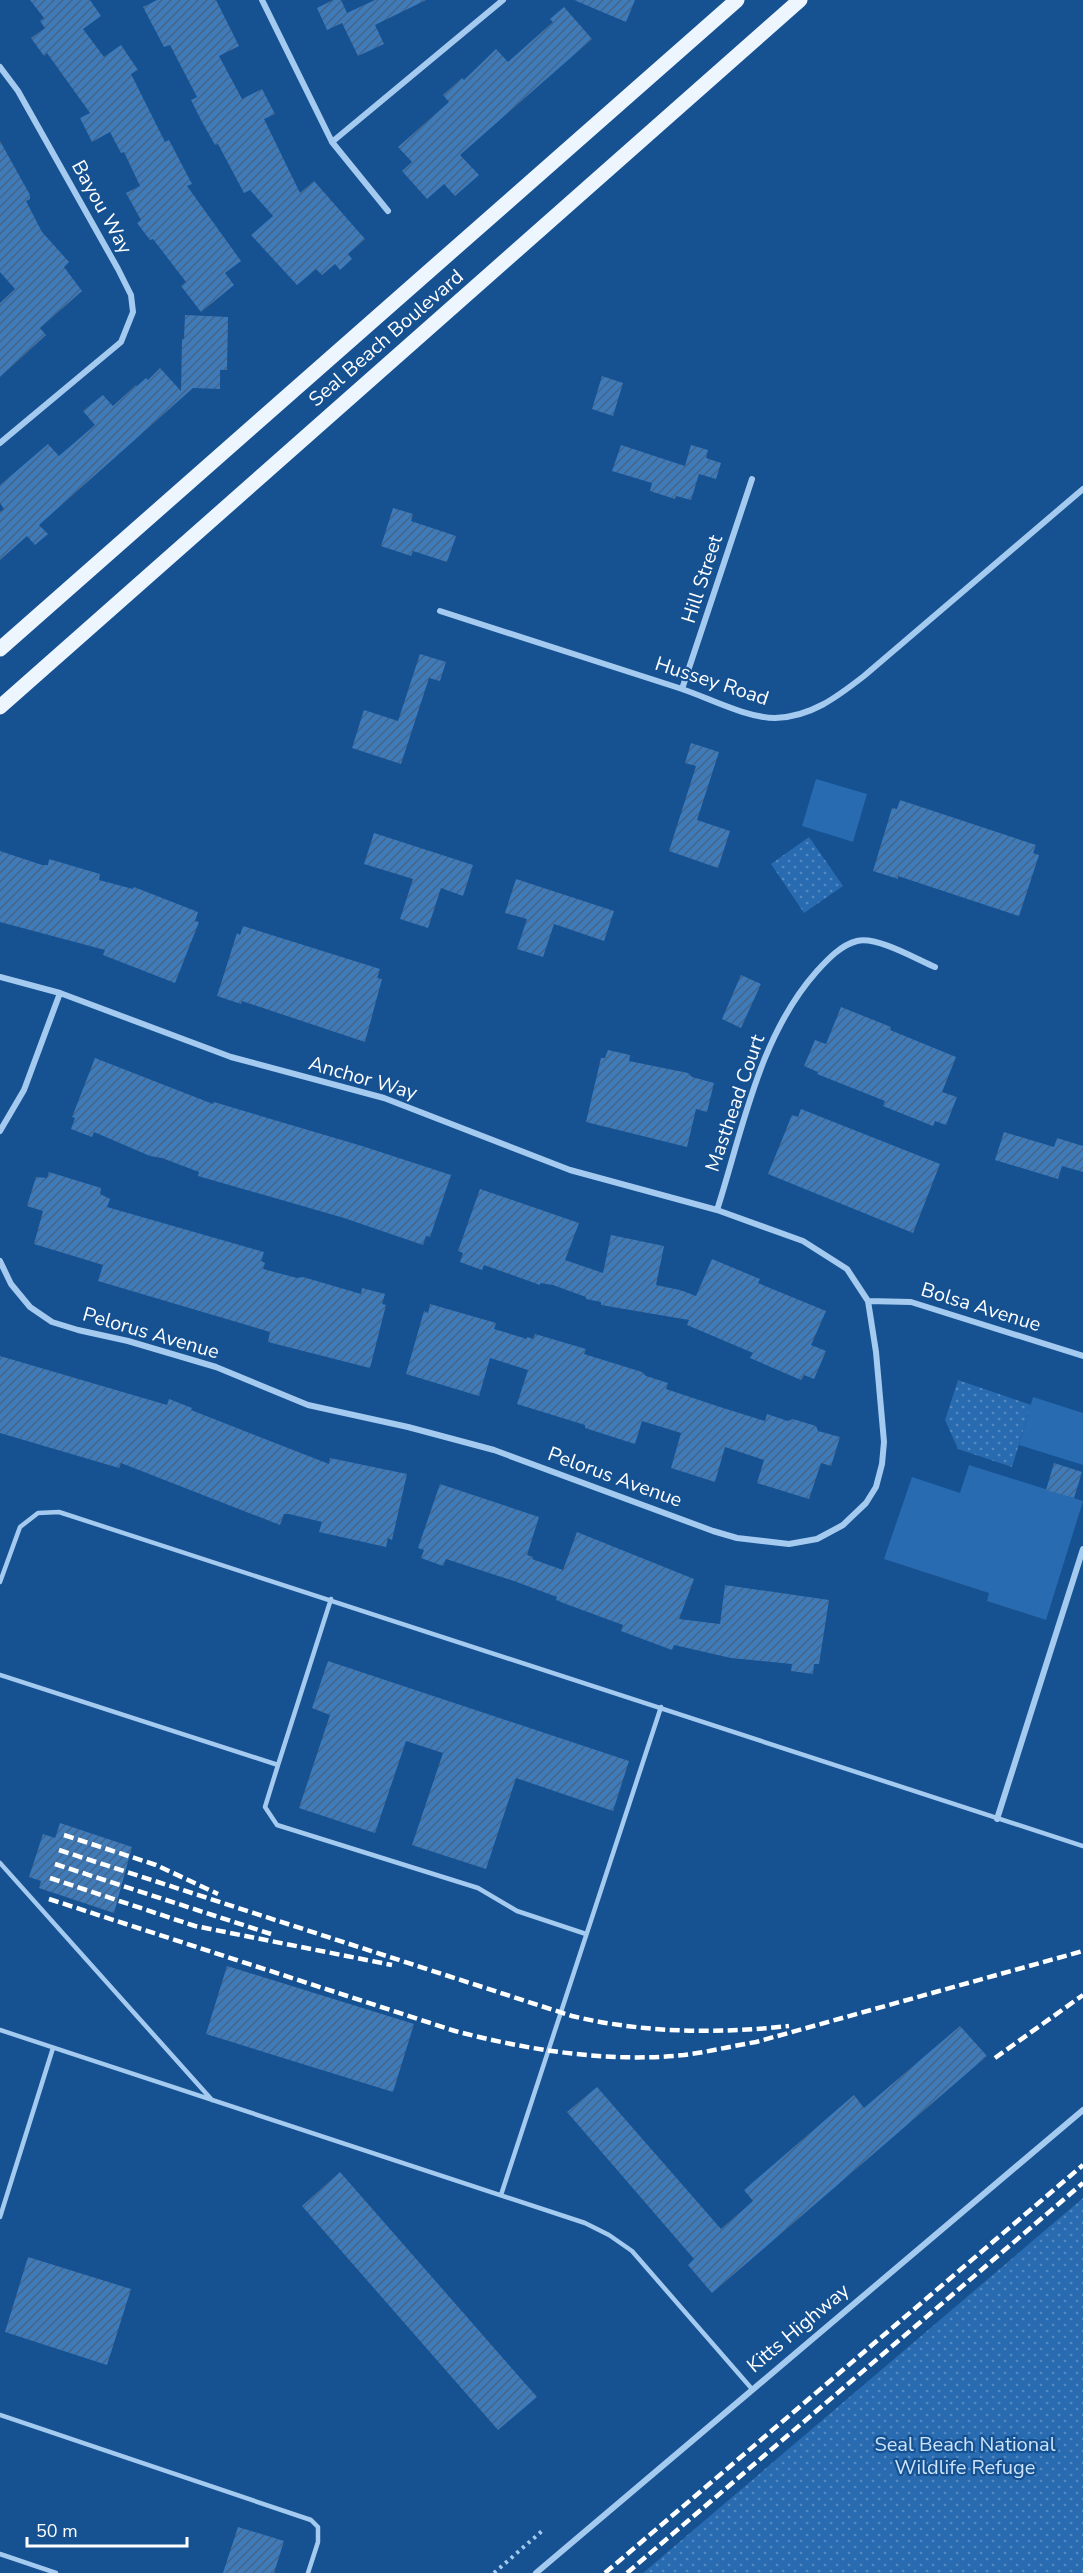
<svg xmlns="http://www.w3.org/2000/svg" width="1083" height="2573" font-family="'Nunito Sans',sans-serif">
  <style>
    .park { fill: url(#park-dots) }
    .pitch { fill: #296bb0 }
    .building { fill: url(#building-hatch) }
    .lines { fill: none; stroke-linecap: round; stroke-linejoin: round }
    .path { stroke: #a4caf0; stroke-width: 4; stroke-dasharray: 3 4.5; stroke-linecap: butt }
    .service { stroke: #a4caf0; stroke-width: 4.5 }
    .minor { stroke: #a4caf0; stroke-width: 6 }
    .primary { stroke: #edf5ff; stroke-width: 15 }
    .rail { stroke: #fff; stroke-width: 4.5; stroke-dasharray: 10 4.5; stroke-linecap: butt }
    .labels { text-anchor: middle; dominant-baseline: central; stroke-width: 4.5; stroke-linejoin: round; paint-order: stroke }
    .street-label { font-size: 20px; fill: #fff; stroke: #165191 }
    .park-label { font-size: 20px; fill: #cbe3fb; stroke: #165191 }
  </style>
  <defs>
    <pattern id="park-dots" width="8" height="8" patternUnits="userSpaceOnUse" patternTransform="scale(1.5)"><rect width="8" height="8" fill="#296bb0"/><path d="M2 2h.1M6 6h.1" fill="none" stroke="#5489c0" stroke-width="1.8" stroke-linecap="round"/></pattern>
    <pattern id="building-hatch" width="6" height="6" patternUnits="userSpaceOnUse" patternTransform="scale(1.5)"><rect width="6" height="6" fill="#3f7ab9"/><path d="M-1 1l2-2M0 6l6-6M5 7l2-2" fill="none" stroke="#456588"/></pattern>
  </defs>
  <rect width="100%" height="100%" fill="#165191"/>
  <!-- park -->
  <path class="park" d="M809 837 843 886 804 913 771 864Z
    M958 1380 1031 1405 1012 1467 958 1449 945 1420Z
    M1083 2198V2573H643Z"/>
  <!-- pitch -->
  <path class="pitch" d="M816 779 867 794 853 842 802 826Z
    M1033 1397 1083 1413V1465L1019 1445Z
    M969 1465 1083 1501 1046 1620 987 1601 989 1593 884 1559 912 1477 960 1493Z"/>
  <!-- building -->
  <path class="building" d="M30 0H90L101 16 83 29 104 57 121 45 138 70 131 74 165 142 169 140 192 184 187 186 241 261 225 273 234 285 201 312 181 286 186 282 153 239 150 240 137 223 141 220 126 193 140 186 124 152 121 153 110 132 92 142 80 118 90 113 47 53 44 56 31 38 45 28 40 21 44 18Z
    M157 0H216L239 46 219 56 242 99 262 89 275 114 264 119 300 193 314 181 365 239 348 254 352 259 340 270 335 264 322 275 316 269 297 285 251 235 273 216 250 190 244 193 218 144 215 145 201 120 191 100 197 97 170 45 164 47 143 7Z
    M333 0H341L347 13 375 0H426L375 25 384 44 358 56 342 23 327 30 317 8Z
    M574 0H635L626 22Z
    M564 7 592 39 460 155 479 175 455 196 444 184 427 199 402 171 412 162 398 147 449 102 443 95 462 78 464 80 496 49 508 62 553 22 550 19Z
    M0 141 30 195V199L26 201 42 232 69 262 64 267 82 291 40 328 46 335 0 377V303L15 289 0 272Z
    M185 315 228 317 227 370H220V389L193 388 39 525 48 534 35 545 27 536 0 560V512L4 509 0 503V485L48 444 59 456 95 425 83 411 103 395 113 406 136 385 137 386 146 378 148 380 160 368 181 391 182 339H184Z
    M602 376 623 383 613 416 592 409Z
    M621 445 685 466 691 445 708 450 706 458 721 463 716 479 699 474 691 500 676 496 675 499 650 491 652 483 612 471Z
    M393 508 413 514 411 521 456 536 447 562 413 551 411 556 381 546Z
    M420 654 446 662 440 681 429 678 401 764 352 748 364 710 398 721Z
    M691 743 719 752 697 820 730 831 718 868 669 851 696 766 685 763Z
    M900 800 1036 845 1033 853 1039 855 1019 916 898 876V879L873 871 892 808 897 809Z
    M374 833 473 865 463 896 441 888 428 928 400 919 413 879 364 864Z
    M0 851 42 865H48L49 859 100 874 99 880 133 889 134 887 198 912 195 921 199 922 175 983 103 955 105 950 0 922Z
    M516 879 614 911 604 941 554 924 543 957 517 949 527 919 505 913Z
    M243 926 380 969 377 978 382 979 365 1042 242 1001 241 1004 217 996 237 933 240 935Z
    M741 975 761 984 741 1028 722 1019Z
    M841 1007 891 1027 890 1030 956 1057 942 1092 957 1097 946 1125 935 1121 933 1126 883 1106 885 1101 817 1074 818 1072 804 1066 815 1040 826 1044Z
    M608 1050 630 1055 629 1061 688 1073 692 1077 714 1083 707 1112 696 1109 687 1147 586 1122 601 1058H605Z
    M95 1058 213 1104 214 1102 362 1146 451 1175 430 1237 426 1236 423 1245 344 1218 198 1176 199 1172 162 1158 150 1156 94 1132 92 1137 71 1129 75 1118 72 1117Z
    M801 1109 940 1164 913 1233 768 1174 792 1115 798 1117Z
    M1004 1132 1054 1147 1057 1138 1083 1146V1172L1062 1166 1058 1179 995 1160Z
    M49 1172 101 1188 100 1194 110 1199 107 1207 264 1252 261 1261 265 1263 263 1269 297 1278 303 1277 361 1294 362 1288 385 1294 382 1304 386 1305 370 1368 268 1342 270 1332 98 1281 103 1265 34 1244 43 1211 27 1206 36 1177 47 1178Z
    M480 1189 579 1223 565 1260 603 1273 611 1235 664 1246 656 1285 680 1290 696 1296 712 1259 760 1279 758 1283 826 1311 811 1345 826 1351 814 1379 804 1375 801 1380 750 1358 753 1353 687 1325 689 1320 601 1305V1302L586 1299V1297L553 1285 540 1283V1285L484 1265 482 1270 460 1262 463 1253 458 1251Z
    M430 1304 496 1323 494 1329 527 1339V1337L533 1339 535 1334 586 1349 584 1354 642 1372 646 1376 668 1383 666 1389 720 1407 765 1421 767 1414 788 1421 793 1419 816 1426 818 1431 840 1437 831 1466 821 1463 809 1499 757 1483 764 1460 725 1447 715 1482 671 1468 681 1433 642 1421 635 1444 585 1428V1425L517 1404 528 1370 490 1358 479 1396 406 1374 424 1311 428 1313Z
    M0 1356 167 1405 169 1399 192 1408 191 1410 329 1464 330 1458 407 1474 392 1540 388 1538 386 1547 319 1532 322 1522 289 1514H284L280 1525 121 1463 119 1468 0 1433Z
    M1054 1463 1082 1472 1074 1498 1046 1490Z
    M440 1484 539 1517 527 1555 533 1557 532 1559 563 1570 577 1532 694 1579 679 1619 720 1624 725 1585 829 1600 819 1664H814L813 1674 791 1671 792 1664 731 1658 674 1645 672 1650 621 1631 623 1625 566 1604 556 1600 557 1597 514 1581 446 1559 443 1566 421 1558 424 1550 418 1548Z
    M328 1661 629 1761 613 1811 516 1778 486 1869 412 1845 443 1753 406 1741 375 1833 299 1808 330 1715 312 1708Z
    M60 1823 132 1847 114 1913 39 1888 41 1881 29 1877 43 1834 55 1838Z
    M227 1966 414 2024 393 2092 206 2034Z
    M960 2026 987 2056 712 2293 688 2265 694 2259 567 2112 597 2087 721 2229 753 2201 744 2190 854 2095 864 2108Z
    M340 2172 537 2397 498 2430 302 2206Z
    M28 2257 131 2289 107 2365 5 2332Z
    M238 2527 284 2541 274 2573H223Z"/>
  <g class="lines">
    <!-- path -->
    <path class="path" d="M494 2573 542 2531"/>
    <!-- service -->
    <path class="service" d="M0 1582 20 1527 38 1513 59 1512 1083 1846
      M0 1675 278 1765 331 1599
      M278 1765 265 1807 277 1825 478 1888 517 1911 586 1934
      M0 1863 212 2100
      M0 2030 585 2223 609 2235 632 2251 752 2389
      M501 2195 661 1707
      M0 2217 53 2048
      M0 2415 311 2520 318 2527V2542L308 2573
      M0 2554 56 2573"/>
    <!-- minor -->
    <path class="minor" d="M262 0 332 142 388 211
      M0 67 18 91 118 269 131 295 133 312 121 342 0 443
      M332 142 503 0
      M440 611C520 637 600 662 679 688 707 697 746 718 775 718 811 717 837 697 864 676L1083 489
      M682 689 752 479
      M0 977 60 993 231 1057 384 1098 570 1170 717 1210 803 1241 847 1269 868 1301 876 1352 884 1442 882 1464 876 1487 866 1503 843 1525 817 1539 789 1544 737 1538 713 1531 494 1450 408 1427 308 1405 216 1367 128 1341 78 1330 52 1322 30 1307 11 1284 0 1261
      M0 1131 24 1090 60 993
      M717 1210C743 1129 759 1036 817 971 828 959 841 945 857 941 877 936 916 959 935 967
      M868 1301 911 1302 1083 1356
      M997 1819 1083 1549
      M536 2573 1083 2110"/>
    <!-- primary -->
    <path class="primary" d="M0 649 737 0
      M0 707 800 0"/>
    <!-- rail -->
    <path class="rail" d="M64 1835 156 1865 218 1894
      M59 1850 572 2016C643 2033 717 2034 789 2026
      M55 1864 271 1934
      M50 1878 195 1926 392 1965
      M49 1899 455 2031C527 2050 609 2063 684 2055 708 2052 732 2046 756 2042L1083 1951
      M995 2058 1083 1995
      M605 2573 1083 2165
      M627 2573 1083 2183"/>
  </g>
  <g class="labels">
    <!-- street labels -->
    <g class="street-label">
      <text transform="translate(102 207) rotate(61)">Bayou Way</text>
      <text transform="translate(386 338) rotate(-41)">Seal Beach Boulevard</text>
      <text transform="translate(702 579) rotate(-72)">Hill Street</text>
      <text transform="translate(712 681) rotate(18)">Hussey Road</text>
      <text transform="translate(363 1078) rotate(16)">Anchor Way</text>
      <text transform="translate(735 1103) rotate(-71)">Masthead Court</text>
      <text transform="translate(981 1307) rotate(17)">Bolsa Avenue</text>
      <text transform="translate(151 1333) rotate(16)">Pelorus Avenue</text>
      <text transform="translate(615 1477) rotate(20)">Pelorus Avenue</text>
      <text transform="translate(798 2328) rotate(-40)">Kitts Highway</text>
    </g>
    <!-- park labels -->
    <g class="park-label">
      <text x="965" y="2444">Seal Beach National<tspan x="965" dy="23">Wildlife Refuge</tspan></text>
    </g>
  </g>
  <!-- scale -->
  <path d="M27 2537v9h160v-9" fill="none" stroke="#ffffff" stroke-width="3"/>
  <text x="36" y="2537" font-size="18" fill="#ffffff" stroke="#165191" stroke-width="4.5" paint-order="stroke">50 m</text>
</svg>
